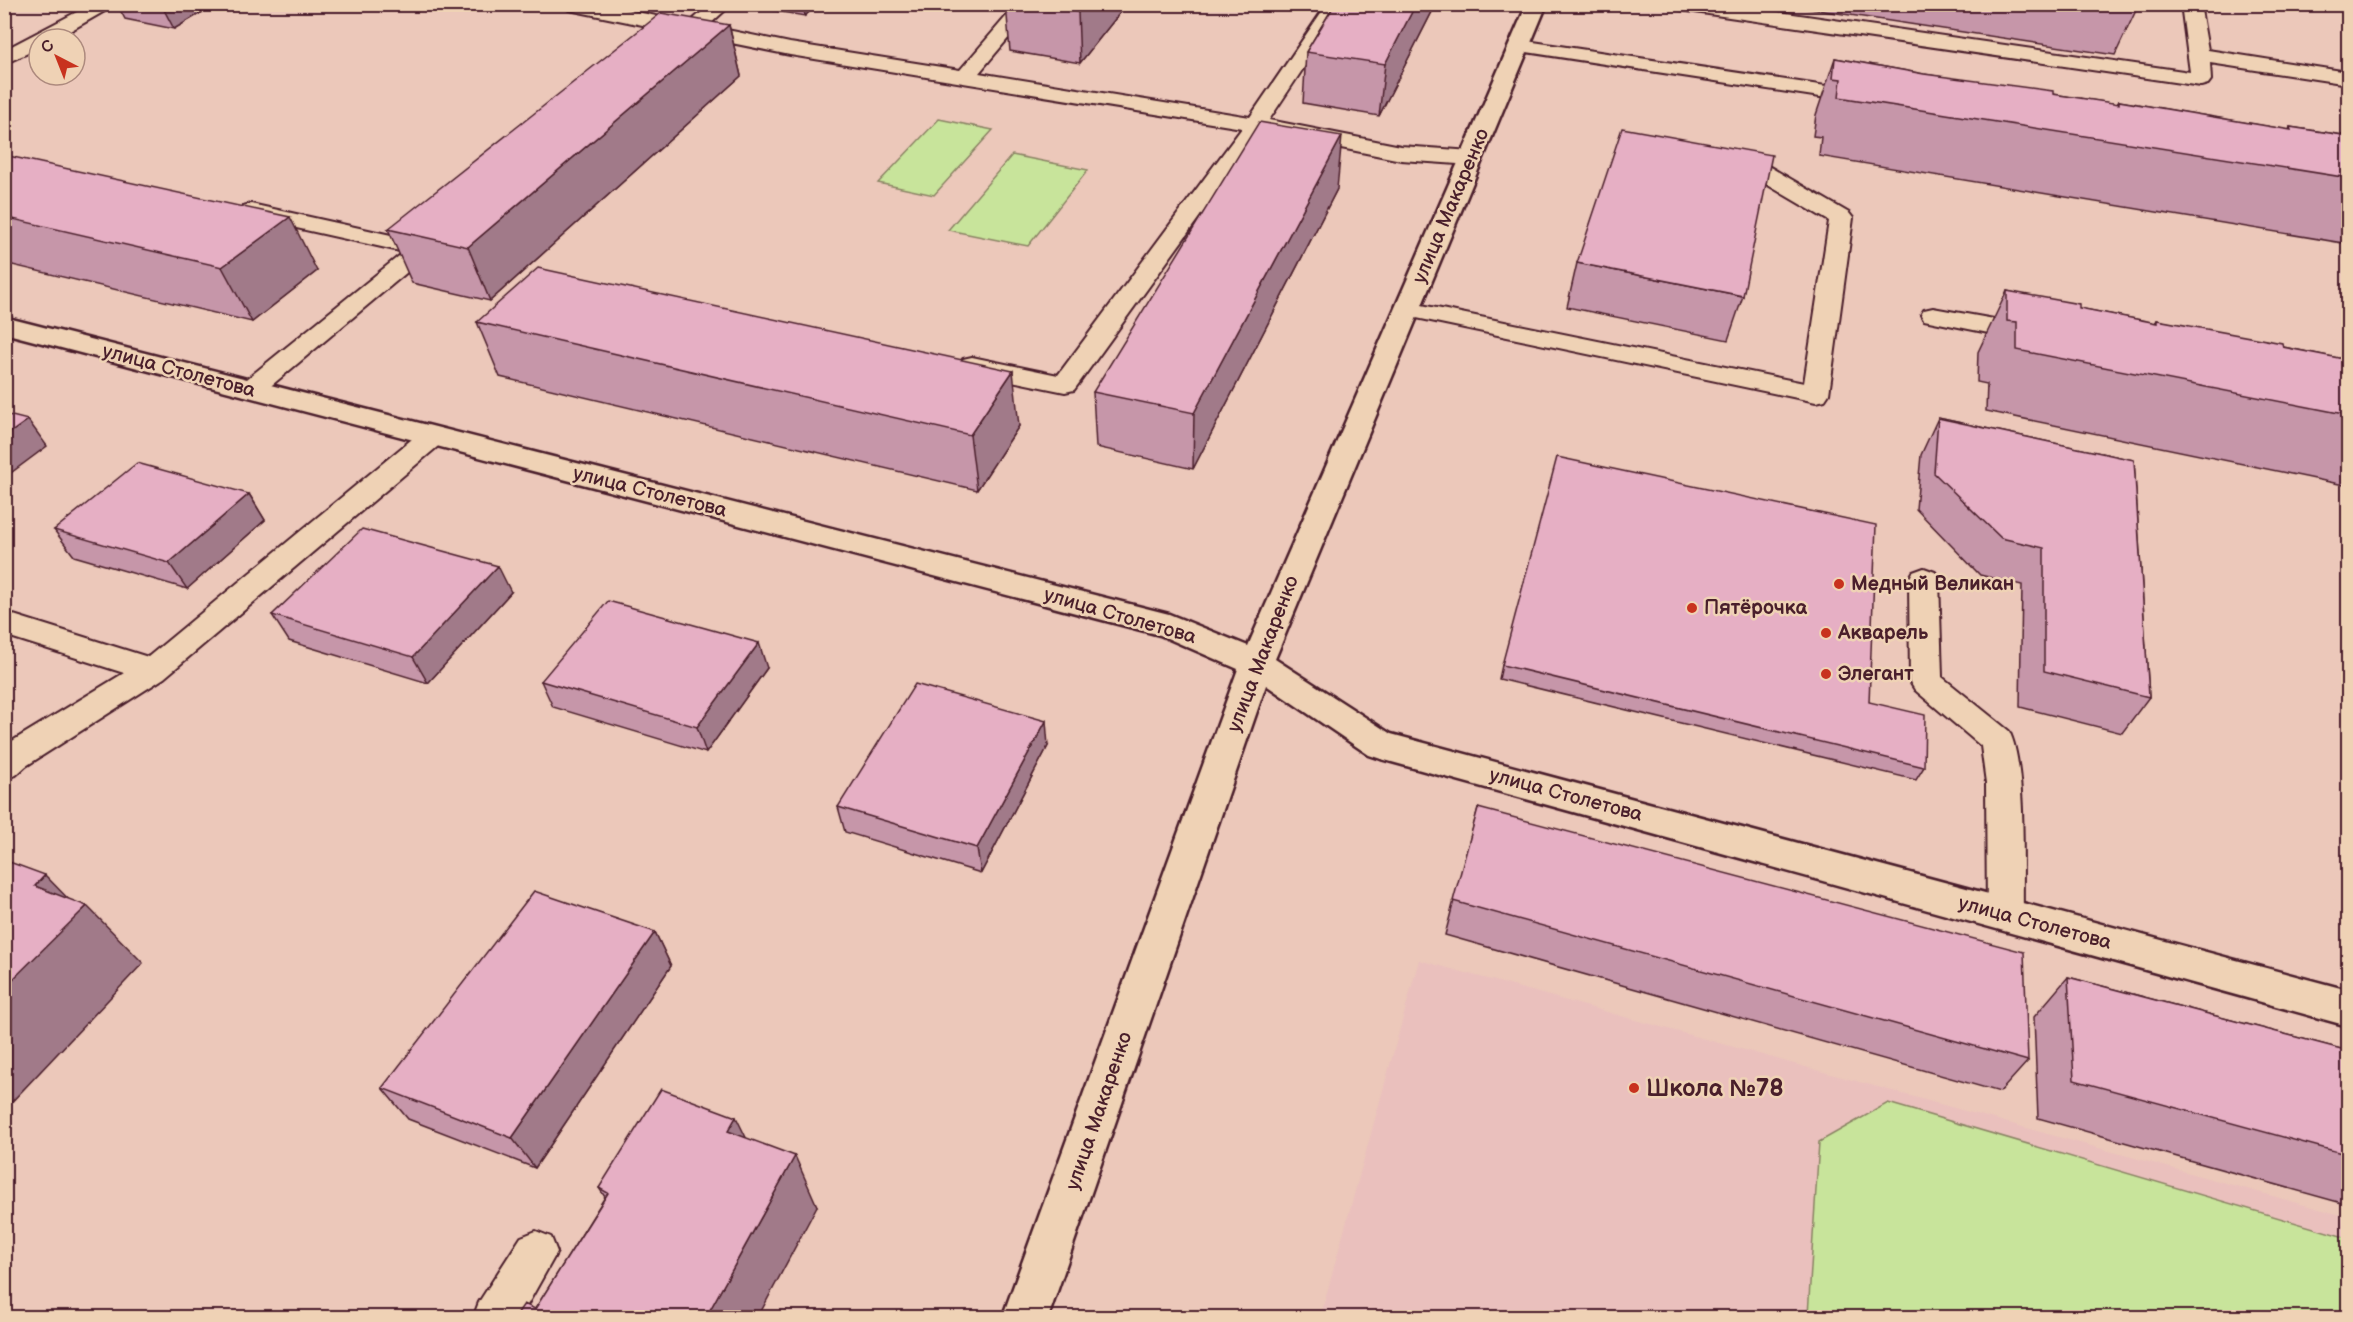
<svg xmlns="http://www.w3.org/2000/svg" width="2353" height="1322" font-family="'Balsamiq Sans',sans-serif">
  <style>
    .built { fill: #eac0bd }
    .green { fill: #c8e49b; stroke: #898263; stroke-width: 1.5 }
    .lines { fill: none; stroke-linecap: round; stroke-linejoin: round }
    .service-casing { stroke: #4a1f2b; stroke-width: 4 }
    .minor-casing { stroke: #4a1f2b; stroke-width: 5 }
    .service { fill: #efd2b5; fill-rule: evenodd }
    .minor { fill: #efd2b5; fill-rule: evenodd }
    .wall { fill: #c696a9; stroke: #4a1f2b; stroke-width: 1.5 }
    .shaded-wall { fill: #a17a89; stroke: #4a1f2b; stroke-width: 1.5 }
    .building { fill: #e6afc4; stroke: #4a1f2b; stroke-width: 1.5 }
    .poi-dot { fill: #c8321e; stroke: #efd2b5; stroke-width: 2 }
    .labels { text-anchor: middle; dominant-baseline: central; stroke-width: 5; stroke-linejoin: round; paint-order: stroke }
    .street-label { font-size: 20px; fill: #4a1f2b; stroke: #efd2b5 }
    .poi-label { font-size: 20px; font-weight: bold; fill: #4a1f2b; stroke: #efd2b5; text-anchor: start }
    .near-poi-label { font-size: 24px; font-weight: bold; fill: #4a1f2b; stroke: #efd2b5; text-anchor: start }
  </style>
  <rect width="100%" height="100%" fill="#ecc8ba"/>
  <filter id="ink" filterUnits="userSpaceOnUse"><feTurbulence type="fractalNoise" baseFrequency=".0167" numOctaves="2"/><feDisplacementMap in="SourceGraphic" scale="12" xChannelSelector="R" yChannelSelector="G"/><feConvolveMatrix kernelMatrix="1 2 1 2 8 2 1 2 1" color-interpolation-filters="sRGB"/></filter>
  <g filter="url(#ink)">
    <!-- built -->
    <path class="built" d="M1419 960 2348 1217V1317L1320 1318Z"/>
    <!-- green -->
    <path class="green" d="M939 119 993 130 934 195 878 183Z
      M1012 155 1088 170 1028 246 948 230Z
      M1888 1103 2348 1238V1317H1810L1808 1315 1819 1142Z"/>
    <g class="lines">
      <!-- service casing -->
      <g class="service-casing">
        <path id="service" d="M92 4H117L56 39H39V48L4 64V50Z
          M560 4H600L689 23 711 4H732L708 26 790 43 960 70 1017 4H1037L979 73 1250 117 1327 4H1346L1269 120 1401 146 1472 151 1480 153 1483 158 1480 163 1472 165 1401 160 1261 132 1074 390 1065 392 963 371 959 365 963 359 972 357 1058 375 1242 128 790 55 697 36 682 44 675 42 672 38 677 32 569 10Z
          M1672 4H1724L2190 72 2181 4H2200L2208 50 2348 72V84L2210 63 2211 80 2208 84 2201 86 1681 10Z
          M1520 40 1866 92 1873 94 1876 98 1873 102 1866 104 1513 50 1510 46 1513 42Z
          M1728 155 1758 160 1849 213 1853 218 1829 394 1825 400 1816 402 1407 316 1398 314 1395 309 1398 304 1407 302 1804 383 1829 221 1744 171 1720 167 1717 162 1720 157Z
          M251 204 418 241C427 233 432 230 444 233L448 238 260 395 251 397 242 395 238 389 242 383 404 252 243 216 239 211 243 206Z
          M1933 308 2033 326 2042 329 2046 334 2042 339 2033 342 1924 320 1921 315 1924 310Z
          M433 427 443 430 447 436 443 442 164 678 26 766 16 775 4 779V746L124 673 4 635V612L148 657 423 430Z
          M1924 568 1935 572 1939 579 1942 677 2009 731C2027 766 2022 871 2023 914L2018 925 2005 930 1992 925 1987 914 1986 783 1981 746 1915 690 1910 682 1909 579 1913 572Z
          M536 1231 551 1237 557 1252 520 1318H473L479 1302 521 1237Z"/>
      </g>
      <!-- minor casing -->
      <g class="minor-casing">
        <path id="minor" d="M1527 4H1547L1275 659 1391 734 2348 990V1026L1381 759 1369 755 1266 685 1048 1318H1002L1238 669 1160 635 4 333V317L1169 614 1248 646Z"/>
      </g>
      <!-- service -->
      <use href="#service" class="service"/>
      <!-- minor -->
      <use href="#minor" class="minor"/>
    </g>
    <!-- wall -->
    <path class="wall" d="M117 4H216L174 29 125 19Z
      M741 4H817L805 16 741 5Z
      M1006 4H1127L1080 63 1010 51Z
      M1335 4H1436L1379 116 1303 103 1306 52Z
      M1777 4H2139L2115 55Z
      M729 25 741 76 490 301 412 283 388 229Z
      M1835 58 1924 74 2117 104 2119 101 2289 130 2290 127 2349 136V244L1819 156 1821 137 1813 136 1816 115Z
      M4 155 317 271 252 322 4 263Z
      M1337 189 1193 469 1096 447 1093 392Z
      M1577 263 1743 296 1728 340 1567 307Z
      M2007 291 2079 308 2155 323 2157 320 2283 347 2349 360V486L1986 411 1987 384 1977 382 1978 352Z
      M477 322 1019 426 977 490 500 377Z
      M1938 418 2134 460 2149 697 2122 733 2020 707 2022 585 1980 575 1916 509 1921 455Z
      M249 494 265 520 187 589 74 556 54 530Z
      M511 592 428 683 289 641 272 615Z
      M1502 665 1869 702 1924 767 1916 780 1499 679Z
      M767 668 706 753 553 707 541 681Z
      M1048 746 981 873 845 832 838 807Z
      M1478 808 2028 1061 2000 1092 1445 935Z
      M655 932 671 966 535 1168 408 1119 382 1088Z
      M2068 977 2349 1051V1205L2038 1118 2034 1017Z
      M746 1138 817 1206 535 1309 605 1197 599 1188Z"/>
    <!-- shaded-wall -->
    <path class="shaded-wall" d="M161 4H216L174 29Z
      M803 4H817L805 16Z
      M1084 4H1127L1080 63 1078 12Z
      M1416 4H1436L1379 116 1385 64Z
      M729 25 741 76 490 301 468 247Z
      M1342 136 1337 189 1193 469 1194 413Z
      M290 217 317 271 252 322 222 267Z
      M1013 371 1019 426 977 490 970 435Z
      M28 420 47 446 4 478V437Z
      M249 494 265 520 187 589 169 563Z
      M498 566 511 592 428 683 413 657Z
      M759 643 767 668 706 753 697 727Z
      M1046 721 1048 746 981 873 977 848Z
      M45 875 81 912 87 906 143 963 4 1110V988L35 886Z
      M655 932 671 966 535 1168 512 1138Z
      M736 1117 761 1168 728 1131Z
      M795 1156 817 1206 758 1317H706Z"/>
    <!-- building -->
    <path class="building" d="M1028 4H1084L1078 12Z
      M1335 4H1416L1385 64 1306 52Z
      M661 13 729 25 468 247 388 229Z
      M1835 58 1924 74 2053 91V94L2119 104V101L2291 130 2290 127 2349 136V178L1839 97 1841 79 1833 78Z
      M1259 122 1342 136 1194 413 1093 392Z
      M1622 128 1772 155 1743 296 1577 263Z
      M4 155 290 217 222 267 4 217Z
      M538 268 1013 371 970 435 477 322Z
      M2007 291 2079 304V308L2157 323V320L2282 343 2283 347 2349 360V415L2017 350V322L2007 321Z
      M4 414 28 420 4 437Z
      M1938 418 2134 460 2149 697 2044 671V548L2001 538 1934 473Z
      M1557 457 1876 525 1869 702 1925 715 1924 767 1502 665Z
      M137 463 249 494 169 563 54 530Z
      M362 529 498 566 413 657 272 615Z
      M608 601 759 643 697 727 541 681Z
      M915 684 1046 721 977 848 838 807Z
      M1478 808 2024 952 2028 1061 1453 901Z
      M4 860 45 875 35 886 87 906 4 988Z
      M534 891 655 932 512 1138 382 1088Z
      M2068 977 2349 1051V1155L2074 1080Z
      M661 1089 736 1117 728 1131 795 1156 706 1317H515L524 1304 535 1309 608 1193 599 1188Z"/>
  </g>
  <!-- markers -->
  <g class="poi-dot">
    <circle cx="1839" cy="584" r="6"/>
    <circle cx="1692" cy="608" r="6"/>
    <circle cx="1826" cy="633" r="6"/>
    <circle cx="1826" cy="674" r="6"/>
    <circle cx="1634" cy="1088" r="6"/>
  </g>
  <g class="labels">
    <!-- street labels -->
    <g class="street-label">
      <text transform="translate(1451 206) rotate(-67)">улица Макаренко</text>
      <text transform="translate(179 371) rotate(15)">улица Столетова</text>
      <text transform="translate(650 492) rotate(14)">улица Столетова</text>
      <text transform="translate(1120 616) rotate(16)">улица Столетова</text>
      <text transform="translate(1263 654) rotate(-69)">улица Макаренко</text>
      <text transform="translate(1566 795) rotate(15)">улица Столетова</text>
      <text transform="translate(2035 923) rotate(15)">улица Столетова</text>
      <text transform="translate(1099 1111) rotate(-71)">улица Макаренко</text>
    </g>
    <!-- poi labels -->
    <g class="poi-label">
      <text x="1851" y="584">Медный Великан</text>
      <text x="1704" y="608">Пятёрочка</text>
      <text x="1838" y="633">Акварель</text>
      <text x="1838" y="674">Элегант</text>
    </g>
    <!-- near-poi labels -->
    <g class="near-poi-label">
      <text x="1646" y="1088">Школа №78</text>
    </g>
  </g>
  <!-- margin -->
  <rect width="2353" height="1322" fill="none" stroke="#efd2b5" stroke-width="24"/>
  <rect x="12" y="12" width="2329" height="1298" fill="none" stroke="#4a1f2b" stroke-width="2" filter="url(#ink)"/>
  <!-- north arrow -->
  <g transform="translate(57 57) rotate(318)"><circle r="28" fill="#efd2b5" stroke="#ad8a7e" stroke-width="1.5"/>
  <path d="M0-4.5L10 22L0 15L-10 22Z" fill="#c8321e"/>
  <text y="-9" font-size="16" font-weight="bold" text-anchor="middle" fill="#4a1f2b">С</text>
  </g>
</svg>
